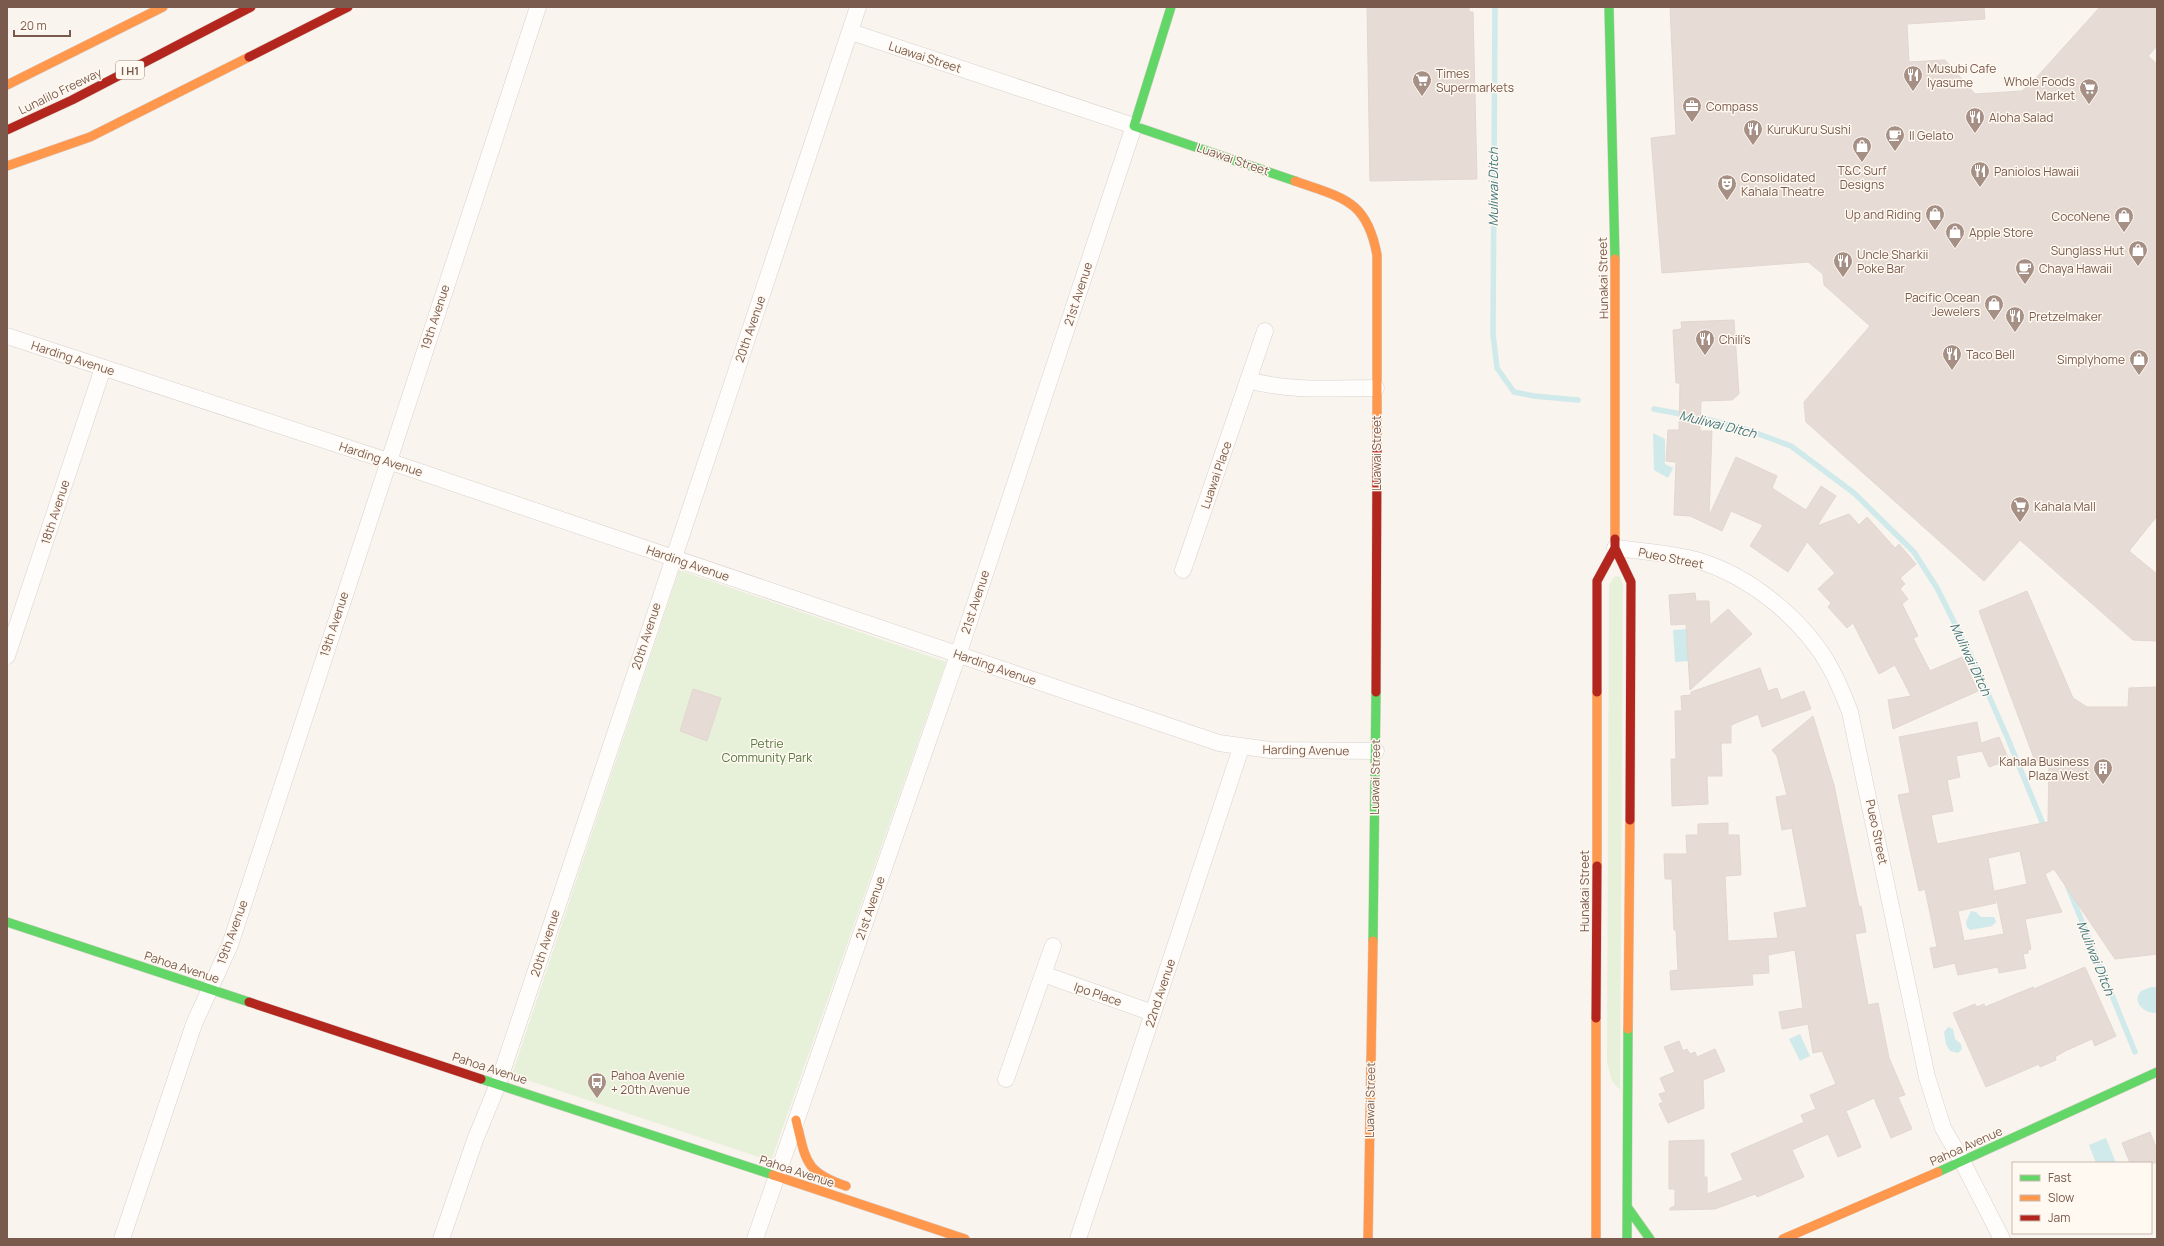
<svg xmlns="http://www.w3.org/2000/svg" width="2164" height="1246" font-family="Manrope,sans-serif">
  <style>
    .green { fill: #e7f0d9 }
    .water { fill: #d0e9ea }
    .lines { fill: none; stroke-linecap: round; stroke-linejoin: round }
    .stream { stroke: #d0e9ea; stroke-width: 5.5 }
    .building { fill: #e6dcd5; stroke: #e2d7d0; fill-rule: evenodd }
    .street-casing { stroke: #d8d1cc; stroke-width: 17 }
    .fast-casing { stroke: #d9d0ca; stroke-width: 10 }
    .slow-casing { stroke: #d9d0ca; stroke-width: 10 }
    .jam-casing { stroke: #d9d0ca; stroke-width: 10 }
    .street { stroke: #fefdfc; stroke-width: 16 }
    .fast { stroke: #63d668; stroke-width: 9 }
    .slow { stroke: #ff974d; stroke-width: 9 }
    .jam { stroke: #b3261e; stroke-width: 9 }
    .labels { text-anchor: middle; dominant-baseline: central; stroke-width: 3; stroke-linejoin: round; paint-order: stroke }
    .shield { fill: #fff9f1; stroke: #a18a7e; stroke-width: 1 }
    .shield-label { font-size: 11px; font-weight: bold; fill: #795a4c }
    .street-label { font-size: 12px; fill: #795a4c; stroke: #fff9f1 }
    .poi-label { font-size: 12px; fill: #795a4c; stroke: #fff9f1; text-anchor: start }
    .park-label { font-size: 12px; fill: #557941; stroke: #fff9f1 }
    .water-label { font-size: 13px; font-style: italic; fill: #3f777e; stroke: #fff9f1 }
  </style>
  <rect width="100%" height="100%" fill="#f9f4ee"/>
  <!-- green -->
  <path class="green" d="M679 570 946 662 771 1161 512 1075Z
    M1620 576 1623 585 1620 1090 1612 1081 1607 1063 1609 585 1614 577Z"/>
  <!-- water -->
  <path class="water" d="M1653 433 1665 439V464L1673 468 1668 478 1654 470Z
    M1688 629 1690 661 1675 662 1673 630Z
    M1971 911 1976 912 1981 917H1994L1996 922 1992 926 1970 930 1967 927 1966 922Z
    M2151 987H2157V1013C2145 1014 2131 1003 2141 991Z
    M1948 1027 1953 1029 1955 1039 1961 1044 1962 1049 1958 1053 1950 1051 1946 1044 1944 1032Z
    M1800 1034 1810 1056 1800 1061 1789 1039Z
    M2106 1138 2116 1163H2096L2089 1145Z"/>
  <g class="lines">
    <!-- stream -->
    <path class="stream" d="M1495 7 1493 334 1497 368 1514 392 1534 396 1578 400
      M1654 409 1686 415
      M1694 416 1745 429 1791 446 1854 493 1914 552 1937 588 1974 662 2008 739 2045 829
      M2068 887 2135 1052"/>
  </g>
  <!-- building -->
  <path class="building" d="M1367 7H1469V12H1473L1477 179 1370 181Z
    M1670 7H1984L1985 19 1907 24 1909 62 1945 60 1975 94 2022 91 2036 78 2100 7H2157V46L2148 56 2157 64V516L2129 551 2157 574V641L2133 640 2020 540 1984 581 1806 422 1804 402 1870 326 1824 285 1823 274 1808 262 1662 273 1651 138 1676 135Z
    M1734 320 1739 394 1732 400 1701 401 1700 431H1712L1709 516 1736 457 1777 476 1772 488 1806 510 1821 486 1836 496 1817 526 1849 514 1859 525 1867 517 1895 548 1899 544 1916 564 1900 578 1905 584 1900 589 1908 599 1902 604 1918 636 1913 638 1930 671 1962 657 1978 691 1893 729 1888 700 1911 696 1895 665 1879 674 1853 623 1847 628 1828 607 1831 603 1818 589 1835 573 1807 542 1788 572 1750 546 1763 525 1731 511 1722 531 1690 516 1674 515 1676 462 1666 461 1668 430H1679L1680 383H1676L1673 330 1682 329 1681 322Z
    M2027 591 2073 698 2087 707H2128L2129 688 2157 687V954L2115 959 2054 869 2045 874 2062 912 2025 919 2031 949 2028 950V953L2023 954 2026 968 1999 973 1998 967 1958 975 1955 963 1934 968 1930 948 1937 947 1925 889 1919 891 1898 795 1910 793 1899 737 1977 722 1981 743 1999 737 2009 760 1989 767 1982 751 1956 756 1960 777 1947 780 1953 811 1931 815 1937 844 2048 822 2049 762 2035 761 1979 611ZM2020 851 2027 884 1995 891 2004 934 1964 941 1958 911 1996 903 1988 858Z
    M1695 593 1696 601H1709L1710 625 1728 609 1752 634 1690 690 1686 624 1671 625 1669 595Z
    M1760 668 1768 691 1777 688 1781 700 1804 691 1811 709 1762 727 1758 714 1731 725V743H1721L1722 776H1707L1708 804 1672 806 1671 759H1676L1675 711H1682L1681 696 1691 695V692Z
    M693 689 721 698 707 741 680 731Z
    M1813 716 1834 785 1859 907 1861 906 1866 932 1855 934 1868 1005 1878 1003 1889 1058 1905 1095 1898 1097 1912 1129 1891 1138 1874 1098 1846 1111 1861 1147 1838 1157 1828 1134 1792 1150 1804 1177 1757 1197 1756 1194 1750 1196 1715 1209 1670 1210V1208L1675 1206V1189H1669V1141L1704 1140V1177H1707V1194L1743 1180 1731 1154 1804 1122 1801 1115 1816 1109 1810 1095 1836 1084 1822 1051 1813 1053 1808 1024 1782 1029 1779 1012 1803 1008 1795 950 1768 955 1769 973 1752 974 1753 985 1671 990 1670 971 1678 970 1676 930H1674L1672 879H1665L1664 854H1687L1686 835H1698V824L1728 823V835H1739L1741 875 1725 876 1728 941 1778 938 1774 913 1807 907 1792 828 1782 830 1776 797 1787 795 1777 756 1772 750Z
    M2085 967 2116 1036 2095 1046 2092 1039 2065 1051 2055 1057 2056 1060 2040 1067 2039 1064 1986 1087 1953 1013 1975 1004 1977 1007 1984 1004 1985 1007 2033 987 2034 989Z
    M1679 1041 1683 1051 1687 1049 1690 1054 1695 1052 1697 1057 1715 1049 1725 1071 1703 1080 1704 1108 1668 1123 1659 1104 1663 1102 1659 1094 1666 1092 1660 1078 1675 1072 1664 1047Z
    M2150 1132 2157 1150V1163H2130L2122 1143Z"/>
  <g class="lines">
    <!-- street casing -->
    <g class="street-casing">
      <path id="street" d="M7 336 388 461 1219 743 1270 750 1376 751
        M1248 380C1290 392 1333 388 1376 388
        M1615 548C1642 551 1669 553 1696 560 1749 575 1803 619 1830 667 1838 682 1844 696 1850 712L1927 1077 1943 1128 1962 1161 2002 1239
        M1183 570 1265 331
        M7 656 103 368
        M1043 974 1053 946
        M1006 1079 1043 974 1153 1013
        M122 1239 194 1024 230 945 538 7
        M441 1239 475 1140 498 1084 858 7
        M755 1239 958 655 1134 126 851 32
        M1078 1239 1241 748"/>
    </g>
    <!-- fast casing -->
    <g class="fast-casing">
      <path id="fast" d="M1171 7 1134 126 1295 181
        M1609 7 1615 259
        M7 922 249 1002
        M1373 941 1376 692
        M481 1079 773 1175
        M1938 1172 2157 1072
        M1628 1208 1650 1239
        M1627 1239 1628 1029"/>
    </g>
    <!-- slow casing -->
    <g class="slow-casing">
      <path id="slow" d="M7 85 163 7
        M7 166 90 137 249 57
        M1295 181C1343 198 1367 200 1377 255V450
        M1615 539V259
        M1597 866V692
        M1628 1029 1630 820
        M796 1120C806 1160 804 1172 846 1186
        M773 1175 965 1239
        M1368 1239 1373 941
        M1596 1239V1018
        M1783 1239 1938 1172"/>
    </g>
    <!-- jam casing -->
    <g class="jam-casing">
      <path id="jam" d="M249 57 348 7
        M7 130 72 100 251 7
        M1615 539V548L1631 582 1630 820
        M1376 692 1377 450
        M1597 692V581L1615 548
        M249 1002 481 1079
        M1596 1018 1597 866"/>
    </g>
    <!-- street -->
    <use href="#street" class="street"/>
    <!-- fast -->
    <use href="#fast" class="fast"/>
    <!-- slow -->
    <use href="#slow" class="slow"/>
    <!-- jam -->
    <use href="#jam" class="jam"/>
  </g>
  <!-- icons -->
  <defs>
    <g id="restaurant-pin" transform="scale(1)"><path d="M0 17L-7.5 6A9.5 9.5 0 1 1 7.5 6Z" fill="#a69085" stroke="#fff9f1"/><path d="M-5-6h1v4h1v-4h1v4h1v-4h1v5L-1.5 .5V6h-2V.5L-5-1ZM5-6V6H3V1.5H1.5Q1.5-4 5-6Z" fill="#fff"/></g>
    <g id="supermarket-pin" transform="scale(1)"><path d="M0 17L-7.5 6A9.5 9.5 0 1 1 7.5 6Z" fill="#a69085" stroke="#fff9f1"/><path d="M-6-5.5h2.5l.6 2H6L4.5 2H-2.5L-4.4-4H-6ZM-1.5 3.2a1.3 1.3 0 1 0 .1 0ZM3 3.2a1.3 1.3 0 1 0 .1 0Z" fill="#fff"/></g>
    <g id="office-pin" transform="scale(1)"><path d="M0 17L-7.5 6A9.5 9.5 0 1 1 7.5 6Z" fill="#a69085" stroke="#fff9f1"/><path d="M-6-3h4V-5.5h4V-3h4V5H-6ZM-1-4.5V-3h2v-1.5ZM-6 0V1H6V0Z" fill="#fff"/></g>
    <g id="cafe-pin" transform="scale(1)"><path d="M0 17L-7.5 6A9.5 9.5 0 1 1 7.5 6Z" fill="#a69085" stroke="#fff9f1"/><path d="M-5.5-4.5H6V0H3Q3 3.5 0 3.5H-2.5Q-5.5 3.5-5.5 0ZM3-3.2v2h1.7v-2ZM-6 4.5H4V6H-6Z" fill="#fff"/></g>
    <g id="shop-pin" transform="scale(1)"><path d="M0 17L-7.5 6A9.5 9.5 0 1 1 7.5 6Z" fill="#a69085" stroke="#fff9f1"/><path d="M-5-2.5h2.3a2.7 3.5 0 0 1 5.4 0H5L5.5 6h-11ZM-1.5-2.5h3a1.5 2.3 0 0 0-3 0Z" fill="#fff"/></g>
    <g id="theatre-pin" transform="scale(1)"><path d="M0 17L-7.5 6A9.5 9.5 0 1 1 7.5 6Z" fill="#a69085" stroke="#fff9f1"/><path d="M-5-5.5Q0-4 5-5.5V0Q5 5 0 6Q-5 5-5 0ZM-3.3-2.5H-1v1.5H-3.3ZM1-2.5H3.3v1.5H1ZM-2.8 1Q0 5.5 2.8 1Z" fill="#fff"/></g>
    <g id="building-pin" transform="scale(1)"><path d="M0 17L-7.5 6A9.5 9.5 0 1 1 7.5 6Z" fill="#a69085" stroke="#fff9f1"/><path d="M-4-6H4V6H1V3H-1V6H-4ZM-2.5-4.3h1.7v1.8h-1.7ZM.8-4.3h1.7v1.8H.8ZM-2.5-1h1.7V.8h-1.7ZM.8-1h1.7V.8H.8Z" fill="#fff"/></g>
    <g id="bus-pin" transform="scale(1)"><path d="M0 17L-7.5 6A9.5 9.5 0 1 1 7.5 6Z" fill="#a69085" stroke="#fff9f1"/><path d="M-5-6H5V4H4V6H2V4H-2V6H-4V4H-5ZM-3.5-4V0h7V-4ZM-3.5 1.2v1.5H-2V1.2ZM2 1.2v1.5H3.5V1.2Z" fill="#fff"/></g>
  </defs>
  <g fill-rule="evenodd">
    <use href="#restaurant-pin" x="1913" y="75"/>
    <use href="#supermarket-pin" x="1422" y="80"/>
    <use href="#supermarket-pin" x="2089" y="88"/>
    <use href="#office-pin" x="1692" y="106"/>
    <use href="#restaurant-pin" x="1975" y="117"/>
    <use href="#restaurant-pin" x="1753" y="129"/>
    <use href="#cafe-pin" x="1895" y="135"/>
    <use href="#shop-pin" x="1862" y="146"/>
    <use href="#restaurant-pin" x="1980" y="171"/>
    <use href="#theatre-pin" x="1727" y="184"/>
    <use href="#shop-pin" x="1935" y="214"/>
    <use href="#shop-pin" x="2124" y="216"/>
    <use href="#shop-pin" x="1955" y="232"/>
    <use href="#shop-pin" x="2138" y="250"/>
    <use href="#restaurant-pin" x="1843" y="261"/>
    <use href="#cafe-pin" x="2025" y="268"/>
    <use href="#shop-pin" x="1994" y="304"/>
    <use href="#restaurant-pin" x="2015" y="316"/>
    <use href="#restaurant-pin" x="1705" y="339"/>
    <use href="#restaurant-pin" x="1952" y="354"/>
    <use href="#shop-pin" x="2139" y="359"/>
    <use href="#supermarket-pin" x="2020" y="506"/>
    <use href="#building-pin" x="2103" y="768"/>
    <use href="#bus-pin" x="597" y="1082"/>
  </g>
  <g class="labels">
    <!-- shield labels -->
    <rect class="shield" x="116" y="61" width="28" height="18" rx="3"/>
    <g class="shield-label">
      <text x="130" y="70">I H1</text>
    </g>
    <!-- street labels -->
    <g class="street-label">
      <text transform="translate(925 57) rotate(18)">Luawai Street</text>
      <text transform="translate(60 91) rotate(-26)">Lunalilo Freeway</text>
      <text transform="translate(1233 159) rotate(19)">Luawai Street</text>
      <text transform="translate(1603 278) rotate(-91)">Hunakai Street</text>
      <text transform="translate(1078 294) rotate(-72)">21st Avenue</text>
      <text transform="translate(435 317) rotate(-72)">19th Avenue</text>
      <text transform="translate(750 329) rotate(-71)">20th Avenue</text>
      <text transform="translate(73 358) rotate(18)">Harding Avenue</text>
      <text transform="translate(1376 453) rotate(-90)">Luawai Street</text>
      <text transform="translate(381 459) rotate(18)">Harding Avenue</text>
      <text transform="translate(1216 475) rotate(-71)">Luawai Place</text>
      <text transform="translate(55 512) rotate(-72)">18th Avenue</text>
      <text transform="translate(1671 558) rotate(11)">Pueo Street</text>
      <text transform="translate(688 563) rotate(19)">Harding Avenue</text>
      <text transform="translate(975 602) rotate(-72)">21st Avenue</text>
      <text transform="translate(334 624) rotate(-72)">19th Avenue</text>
      <text transform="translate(646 636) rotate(-72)">20th Avenue</text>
      <text transform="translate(995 667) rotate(19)">Harding Avenue</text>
      <text transform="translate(1306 750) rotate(1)">Harding Avenue</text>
      <text transform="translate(1375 777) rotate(-89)">Luawai Street</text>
      <text transform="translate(1877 832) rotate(78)">Pueo Street</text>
      <text transform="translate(1584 891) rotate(-90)">Hunakai Street</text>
      <text transform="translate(870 908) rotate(-71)">21st Avenue</text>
      <text transform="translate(232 932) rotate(-70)">19th Avenue</text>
      <text transform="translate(545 943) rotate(-72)">20th Avenue</text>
      <text transform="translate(182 967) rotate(18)">Pahoa Avenue</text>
      <text transform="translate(1160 993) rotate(-72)">22nd Avenue</text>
      <text transform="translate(1098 994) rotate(19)">Ipo Place</text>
      <text transform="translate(490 1068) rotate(18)">Pahoa Avenue</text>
      <text transform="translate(1370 1100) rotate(-89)">Luawai Street</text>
      <text transform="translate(1966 1146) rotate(-24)">Pahoa Avenue</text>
      <text transform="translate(797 1171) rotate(18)">Pahoa Avenue</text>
    </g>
    <!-- poi labels -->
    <g class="poi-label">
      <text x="1927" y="68">Musubi Cafe<tspan x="1927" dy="14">Iyasume</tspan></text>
      <text x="1436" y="73">Times<tspan x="1436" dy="14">Supermarkets</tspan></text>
      <text x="2075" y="81" text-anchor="end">Whole Foods<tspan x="2075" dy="14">Market</tspan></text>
      <text x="1706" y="106">Compass</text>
      <text x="1989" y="117">Aloha Salad</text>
      <text x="1767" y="129">KuruKuru Sushi</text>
      <text x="1909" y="135">Il Gelato</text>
      <text x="1862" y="170" text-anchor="middle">T&amp;C Surf<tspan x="1862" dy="14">Designs</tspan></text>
      <text x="1994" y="171">Paniolos Hawaii</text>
      <text x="1741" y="177">Consolidated<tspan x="1741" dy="14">Kahala Theatre</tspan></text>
      <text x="1921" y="214" text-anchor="end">Up and Riding</text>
      <text x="2110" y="216" text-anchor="end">CocoNene</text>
      <text x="1969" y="232">Apple Store</text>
      <text x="2124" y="250" text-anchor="end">Sunglass Hut</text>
      <text x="1857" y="254">Uncle Sharkii<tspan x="1857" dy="14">Poke Bar</tspan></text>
      <text x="2039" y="268">Chaya Hawaii</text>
      <text x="1980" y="297" text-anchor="end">Pacific Ocean<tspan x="1980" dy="14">Jewelers</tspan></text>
      <text x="2029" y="316">Pretzelmaker</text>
      <text x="1719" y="339">Chili's</text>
      <text x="1966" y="354">Taco Bell</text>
      <text x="2125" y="359" text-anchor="end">Simplyhome</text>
      <text x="2034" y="506">Kahala Mall</text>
      <text x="2089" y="761" text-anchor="end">Kahala Business<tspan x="2089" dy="14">Plaza West</tspan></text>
      <text x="611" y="1075">Pahoa Avenie<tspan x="611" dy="14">+ 20th Avenue</tspan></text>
    </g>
    <!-- park labels -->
    <g class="park-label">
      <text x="767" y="743">Petrie<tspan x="767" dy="14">Community Park</tspan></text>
    </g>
    <!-- water labels -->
    <g class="water-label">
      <text transform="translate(1493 187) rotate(-90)">Muliwai Ditch</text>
      <text transform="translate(1718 424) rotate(14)">Muliwai Ditch</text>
      <text transform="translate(1971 659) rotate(65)">Muliwai Ditch</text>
      <text transform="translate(2096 958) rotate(68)">Muliwai Ditch</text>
    </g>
  </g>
  <!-- border -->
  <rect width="2164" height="1246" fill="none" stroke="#795a4c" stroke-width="16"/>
  <!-- legend -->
  <rect x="2012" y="1162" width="140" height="72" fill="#fff9f1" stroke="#c9b9af"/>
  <rect x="2020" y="1175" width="20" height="6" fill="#63d668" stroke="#c9b9af"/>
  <text x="2048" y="1182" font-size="12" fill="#795a4c">Fast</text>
  <rect x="2020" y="1195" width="20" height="6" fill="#ff974d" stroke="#c9b9af"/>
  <text x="2048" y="1202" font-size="12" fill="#795a4c">Slow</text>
  <rect x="2020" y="1215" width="20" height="6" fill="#b3261e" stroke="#c9b9af"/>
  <text x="2048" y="1222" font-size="12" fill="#795a4c">Jam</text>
  <!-- scale -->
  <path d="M14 30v6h56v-6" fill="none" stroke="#795a4c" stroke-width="2"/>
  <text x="20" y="30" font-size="12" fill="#795a4c" stroke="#fff9f1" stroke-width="3" paint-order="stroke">20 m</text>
</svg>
